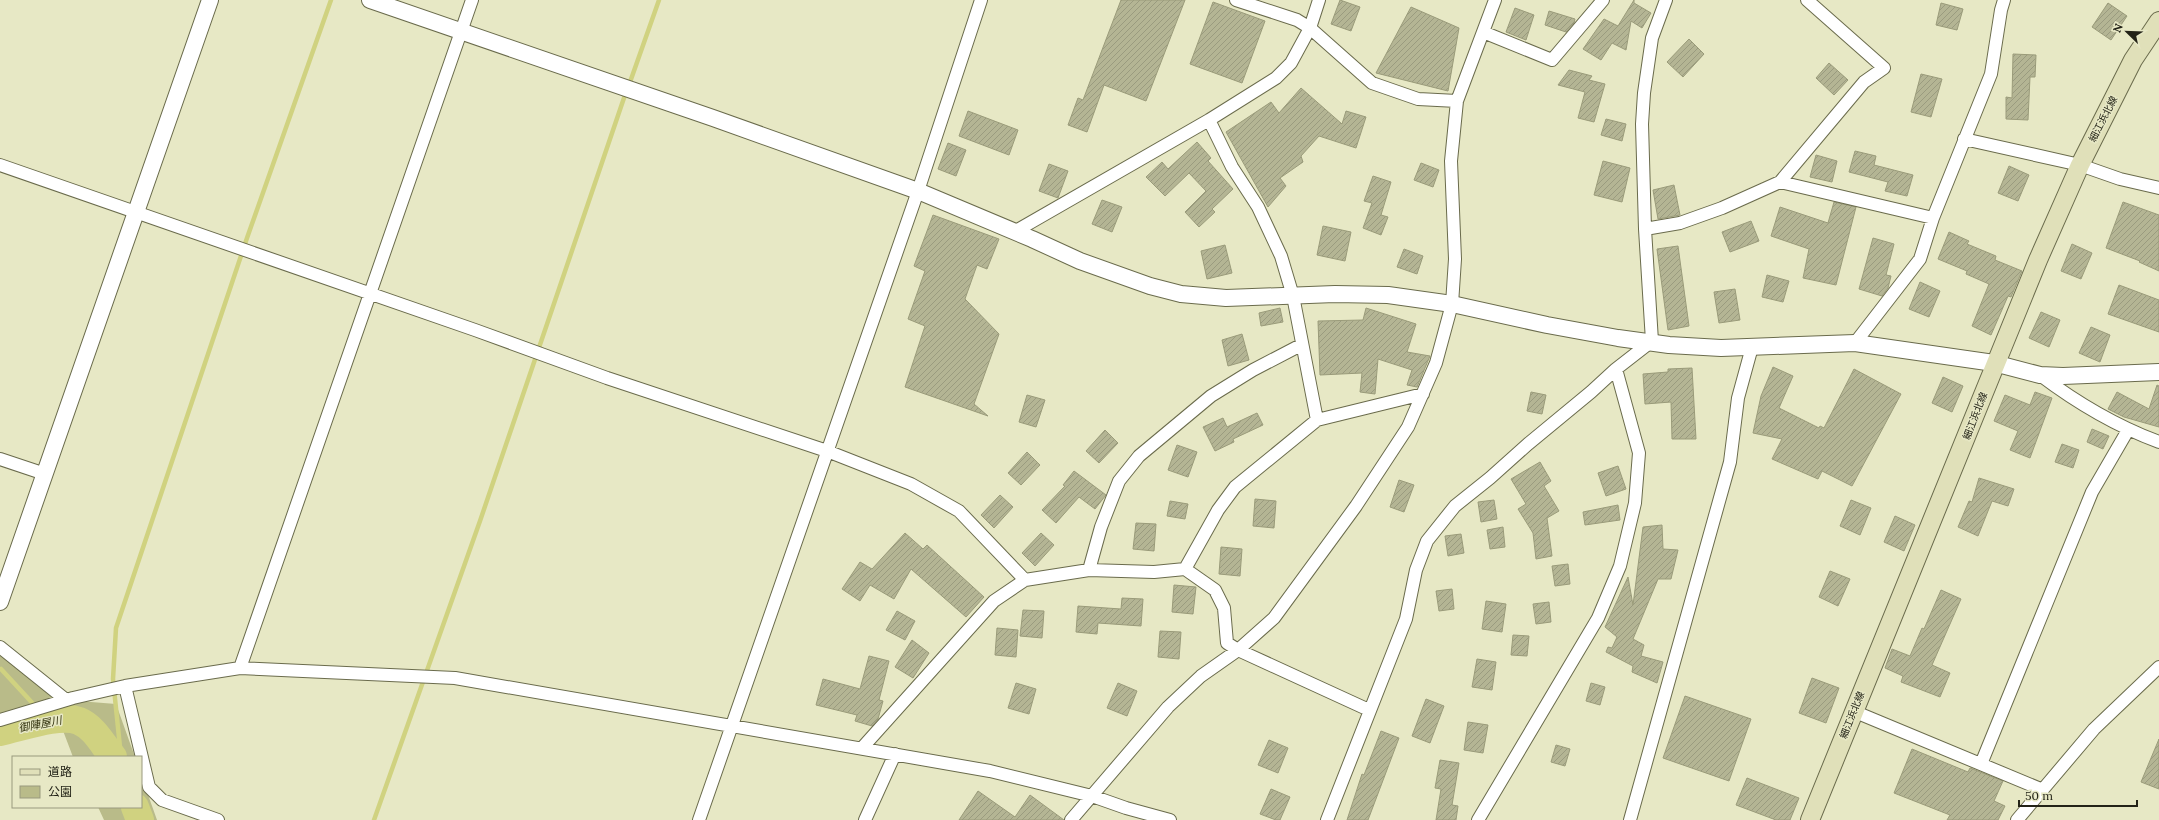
<svg xmlns="http://www.w3.org/2000/svg" width="2159" height="820" font-family="Lora,'Noto Sans JP',serif">
  <style>
    .green { fill: #b9bb89 }
    .lines { fill: none; stroke-linecap: round; stroke-linejoin: round }
    .stream { stroke: #d0d280; stroke-width: 4.5 }
    .river { stroke: #d0d280; stroke-width: 28 }
    .building { fill: url(#building-hatch); stroke: #9a9b7a }
    .minor-casing { stroke: #6a6b4c; stroke-width: 14 }
    .tertiary-casing { stroke: #6a6b4c; stroke-width: 18 }
    .secondary-casing { stroke: #6a6b4c; stroke-width: 20 }
    .minor { stroke: #fff; stroke-width: 12 }
    .tertiary { stroke: #fff; stroke-width: 16 }
    .secondary { stroke: #e0e0b9; stroke-width: 18 }
    .labels { text-anchor: middle; dominant-baseline: central; stroke-width: 3; stroke-linejoin: round; paint-order: stroke }
    .street-label { font-size: 10px; fill: #232317; stroke: #e7e8c5 }
    .water-label { font-size: 11px; font-style: italic; fill: #2f2f0b; stroke: #e7e8c5 }
  </style>
  <defs>
    <pattern id="building-hatch" width="6" height="6" patternUnits="userSpaceOnUse"><rect width="6" height="6" fill="#b4b594"/><path d="M-1 1l2-2M0 6l6-6M5 7l2-2" fill="none" stroke="#9a9b7f"/></pattern>
  </defs>
  <rect width="100%" height="100%" fill="#e7e8c5"/>
  <!-- green -->
  <path class="green" d="M0 654 66 700 116 704 135 757H73L62 728 0 722Z
    M141 775 157 820H104L98 807H141Z"/>
  <g class="lines">
    <!-- stream -->
    <path class="stream" d="M629 85 659 0
      M1 669 49 721
      M121 757 113 679 116 628 247 238 331 0
      M374 820 480 521 626 92"/>
    <!-- river -->
    <path class="river" d="M0 732C20 728 60 713 79 721 94 727 103 745 113 757
      M135 807 140 820"/>
  </g>
  <!-- building -->
  <path class="building" d="M1121 0H1185L1146 101 1104 85 1087 132 1068 125 1078 98 1083 100Z
    M1340 0 1360 7 1351 31 1331 24Z
    M1634 0V3L1651 13 1642 28 1631 21 1626 50 1612 43 1601 60 1583 49 1604 19 1618 26Z
    M1213 2 1265 21 1242 83 1190 64Z
    M1941 3 1963 9 1957 30 1936 25Z
    M2108 3 2127 16 2111 40 2092 27Z
    M1411 7 1459 28 1448 91 1376 73Z
    M1515 8 1534 15 1526 40 1506 32Z
    M1549 11 1575 19 1574 23 1566 32 1545 25Z
    M1689 39 1704 54 1683 77 1667 62Z
    M2013 54 2036 55 2035 77H2030L2028 120 2006 119V97L2012 98Z
    M1829 63 1848 80 1834 95 1816 78Z
    M1569 70 1592 76 1589 80 1605 84 1594 122 1578 118 1585 92 1558 85Z
    M1921 74 1942 79 1931 117 1911 112Z
    M1301 88 1342 124 1346 111 1366 117 1356 148 1319 136 1301 156 1303 162 1280 178 1286 186 1268 207 1226 132 1271 102 1279 113Z
    M968 111 1018 130 1009 155 959 136Z
    M1606 119 1626 124 1622 141 1601 135Z
    M1197 142 1211 158 1208 161 1233 189 1212 209 1215 212 1199 227 1185 212 1206 191 1189 173 1165 196 1146 177 1162 162 1168 169Z
    M948 143 966 150 956 176 938 169Z
    M1855 151 1876 156 1874 165 1913 175 1907 196 1885 191 1888 182 1849 172Z
    M1816 155 1837 161 1832 182 1810 177Z
    M1603 161 1630 168 1622 202 1594 195Z
    M1421 163 1439 170 1433 187 1414 180Z
    M1049 164 1068 171 1058 198 1039 191Z
    M2009 166 2029 175 2018 201 1998 193Z
    M1373 176 1391 182 1381 215 1388 217 1381 235 1363 228 1372 203 1364 201Z
    M1674 185 1680 215 1658 219 1653 190Z
    M1102 200 1122 207 1112 232 1092 224Z
    M1834 202 1856 207 1836 285 1803 278 1809 249 1771 236 1780 207 1828 223Z
    M2123 202 2159 215V271L2139 262 2140 261 2106 248Z
    M933 215 999 239 987 269 977 265 965 299 999 334 974 404 988 416 905 387 925 326 908 319 925 271 914 266Z
    M1751 221 1759 241 1730 252 1722 232Z
    M1323 226 1351 232 1345 261 1317 255Z
    M1949 232 1969 241 1967 244 1996 256 1995 260 2022 271 2011 297 2008 296 1991 335 1972 326 1989 284 1966 274 1967 271 1938 259Z
    M1873 238 1894 244 1886 275 1891 276 1888 288 1882 296 1859 289Z
    M2072 244 2092 253 2081 279 2061 271Z
    M1225 245 1232 273 1207 279 1201 251Z
    M1678 246 1689 326 1668 330 1657 249Z
    M1404 249 1423 256 1417 274 1397 267Z
    M1767 275 1789 281 1783 302 1762 297Z
    M1920 282 1940 291 1929 317 1909 309Z
    M2119 285 2159 300V332L2108 314Z
    M1735 289 1740 320 1719 323 1714 292Z
    M1280 308 1283 322 1261 326 1259 313Z
    M1366 308 1416 324 1407 352 1430 356 1417 387 1407 385 1412 370 1378 359 1375 394 1360 392 1362 373 1320 375 1318 321 1363 320Z
    M2041 312 2060 320 2049 347 2029 338Z
    M2091 327 2110 335 2100 362 2079 353Z
    M1242 334 1249 360 1228 366 1222 340Z
    M1773 367 1793 376 1779 408 1819 428 1820 426 1824 428 1854 369 1901 394 1852 486 1822 471 1818 479 1772 459 1782 439 1753 433 1761 396Z
    M1692 368 1696 439H1672L1671 402 1645 404 1643 374 1668 372V369Z
    M1943 377 1963 386 1952 412 1932 403Z
    M2157 385 2159 386V427L2124 417 2108 409 2117 392 2149 409Z
    M1531 392 1546 395 1542 414 1527 411Z
    M2035 392 2052 398 2030 458 2010 450 2018 431 1994 421 2005 395 2030 405Z
    M1027 395 1045 400 1036 427 1019 422Z
    M1257 413 1263 425 1233 439 1234 442 1215 451 1203 427 1223 418 1227 427Z
    M2092 429 2109 436 2103 449 2087 442Z
    M1105 430 1118 443 1099 463 1086 451Z
    M2062 444 2079 450 2073 468 2055 462Z
    M1177 445 1197 452 1188 477 1168 470Z
    M1027 452 1040 465 1021 485 1008 473Z
    M1540 462 1551 481 1544 486 1559 511 1547 518 1552 556 1536 559 1533 533 1518 509 1526 504 1511 479Z
    M1618 466 1626 489 1606 496 1598 473Z
    M1074 471 1106 495 1095 509 1079 497 1056 523 1042 510 1065 486 1063 485Z
    M1979 478 2014 489 2008 506 1992 501 1978 536 1958 527 1969 501 1972 502Z
    M1399 480 1414 485 1404 512 1390 507Z
    M1000 495 1013 507 994 528 981 515Z
    M1255 499 1276 501 1274 528 1253 526Z
    M1494 500 1497 519 1481 522 1478 502Z
    M1851 500 1871 508 1860 535 1840 526Z
    M1170 501 1188 504 1185 519 1167 516Z
    M1618 505 1620 520 1585 525 1583 512Z
    M1895 516 1915 525 1904 551 1884 542Z
    M1136 523 1156 524 1154 551 1133 549Z
    M1662 525 1663 549 1678 550 1671 579H1658L1633 639 1644 645 1641 656 1663 662 1657 683 1632 672 1633 666 1606 652 1608 647 1612 648 1617 637 1605 627 1628 577 1633 605 1643 527Z
    M1503 527 1505 547 1490 549 1487 530Z
    M905 533 923 549 927 545 984 597 966 617 911 569 894 599 870 585 860 601 842 589 860 562 872 569Z
    M1041 533 1054 545 1035 566 1022 553Z
    M1461 534 1464 553 1448 556 1445 536Z
    M1221 547 1242 549 1240 576 1219 574Z
    M1568 564 1570 584 1555 586 1552 566Z
    M1830 571 1850 579 1838 606 1819 597Z
    M1174 585 1196 587 1193 614 1172 612Z
    M1452 589 1454 609 1439 611 1436 591Z
    M1941 590 1961 599 1932 665 1950 673 1940 697 1901 682 1903 676 1885 668 1892 649 1910 656 1922 628 1924 629Z
    M1122 598 1143 599 1141 626 1098 623 1097 634 1076 632 1078 606 1121 609Z
    M1486 601 1506 604 1502 632 1482 629Z
    M1549 602 1551 622 1536 624 1533 604Z
    M1023 610 1044 611 1042 638 1020 636Z
    M897 611 915 621 905 640 886 630Z
    M997 628 1018 630 1016 657 995 655Z
    M1160 631 1181 632 1179 659 1158 657Z
    M1513 635 1529 636 1527 656 1511 655Z
    M912 640 929 653 913 678 895 667Z
    M869 656 889 661 879 700 883 701 878 719 872 726 855 721 857 715 816 705 823 679 860 689Z
    M1477 659 1496 662 1492 690 1472 687Z
    M1812 678 1839 688 1826 723 1799 713Z
    M1016 683 1036 689 1029 714 1008 708Z
    M1118 683 1137 691 1127 716 1107 708Z
    M1591 683 1605 687 1600 705 1586 701Z
    M1685 696 1751 719 1729 781 1663 758Z
    M1426 699 1444 706 1430 743 1412 736Z
    M1468 722 1488 725 1483 753 1464 750Z
    M1381 731 1399 738 1368 820H1347L1362 774 1364 775Z
    M2159 739V789L2141 782Z
    M1269 740 1288 748 1278 773 1258 765Z
    M1556 745 1570 749 1565 766 1551 762Z
    M1912 749 1968 772 1970 768 2003 781 1994 801 2005 806 1998 820H1947L1950 815 1894 793Z
    M1440 760 1459 763 1452 805 1458 806 1456 820H1436L1441 789 1435 788Z
    M1747 778 1799 798 1790 820H1776L1736 805Z
    M1271 789 1290 797 1280 820H1276L1260 814Z
    M978 791 1015 817 1030 795 1064 820H959Z"/>
  <g class="lines">
    <!-- minor casing -->
    <g class="minor-casing">
      <path id="minor" d="M1236 0 1297 20 1310 28 1372 83 1418 99 1457 101
        M1483 32 1552 60 1603 0
        M1209 120 1232 167 1258 207 1281 256 1293 296 1317 420
        M1964 139 2080 165 2120 179 2159 188
        M0 165 475 330 607 378 827 451 911 484 959 511 1025 580
        M1780 182 1933 218
        M1645 229 1680 223 1722 208 1780 182 1864 82 1884 68 1807 0
        M1014 232 1209 120 1276 78 1291 63 1310 28 1319 0
        M1855 343 1920 259 1933 218 1991 74 2001 10 2004 0
        M2040 375C2077 403 2116 426 2159 442
        M0 459 45 474
        M1185 569 1218 510 1235 487 1317 420 1423 394
        M1089 570 1101 527 1119 481 1139 456 1211 396 1253 370 1301 345
        M0 647 66 700
        M240 668 472 0
        M125 686 149 787 162 800 218 820
        M1853 711 2043 790
        M0 720 73 698 125 686 240 668 455 678 990 771 1092 796 1126 808 1170 820
        M862 748 994 601 1025 580 1089 570 1154 572 1185 569 1215 590 1224 608 1227 643 1238 650 1369 710
        M1981 764 2092 492 2128 430
        M699 820 918 191 981 0
        M865 820 895 754
        M1071 820 1168 707 1201 676 1238 650 1274 618 1356 506 1408 427 1436 363 1452 304 1455 259 1451 161 1457 101 1495 0
        M1327 820 1406 619 1416 570 1427 541 1455 506 1490 478 1528 444 1591 392 1616 369 1652 341 1645 229 1642 124 1644 93 1652 38 1666 0
        M1478 820 1598 618 1620 566 1635 503 1639 453 1616 369
        M1630 820 1730 462 1738 398 1752 347
        M2017 820 2094 729 2159 667"/>
    </g>
    <!-- tertiary casing -->
    <g class="tertiary-casing">
      <path id="tertiary" d="M370 0 713 118 918 191 1032 239 1080 261 1150 286 1181 294 1226 298 1335 294 1388 295 1452 304 1547 325 1618 338 1669 345 1721 348 1855 343 1994 363 2040 375 2063 376 2159 372
        M0 602 210 0"/>
    </g>
    <!-- secondary casing -->
    <g class="secondary-casing">
      <path id="secondary" d="M1810 820 2038 260 2080 165 2133 60 2159 21"/>
    </g>
    <!-- minor -->
    <use href="#minor" class="minor"/>
    <!-- tertiary -->
    <use href="#tertiary" class="tertiary"/>
    <!-- secondary -->
    <use href="#secondary" class="secondary"/>
  </g>
  <g class="labels">
    <!-- street labels -->
    <g class="street-label">
      <text transform="translate(2103 119) rotate(-63)">細江浜北線</text>
      <text transform="translate(1975 416) rotate(-69)">細江浜北線</text>
      <text transform="translate(1852 715) rotate(-68)">細江浜北線</text>
    </g>
    <!-- water labels -->
    <g class="water-label">
      <text transform="translate(40 724) rotate(-11)">御陣屋川</text>
    </g>
  </g>
  <!-- legend -->
  <rect x="12" y="756" width="130" height="52" fill="#e7e8c5" stroke="#99997f"/>
  <rect x="20" y="769" width="20" height="6" fill="#e0e0b9" stroke="#99997f"/>
  <text x="48" y="776" font-size="12" fill="#232317">道路</text>
  <rect x="20" y="786" width="20" height="12" fill="#b9bb89" stroke="#99997f"/>
  <text x="48" y="796" font-size="12" fill="#232317">公園</text>
  <!-- north arrow -->
  <g transform="translate(2127 32) rotate(293)" stroke="#e7e8c5" stroke-width="3" paint-order="stroke">
  <path d="M0-3L7 15L0 10L-7 15Z" fill="#232317"/>
  <text y="-6" font-size="11" font-weight="bold" text-anchor="middle" fill="#232317">N</text>
  </g>
  <!-- scale -->
  <path d="M2019 800v6h118v-6" fill="none" stroke="#232317" stroke-width="2"/>
  <text x="2025" y="800" font-size="12" fill="#232317" stroke="#e7e8c5" stroke-width="3" paint-order="stroke">50 m</text>
</svg>
